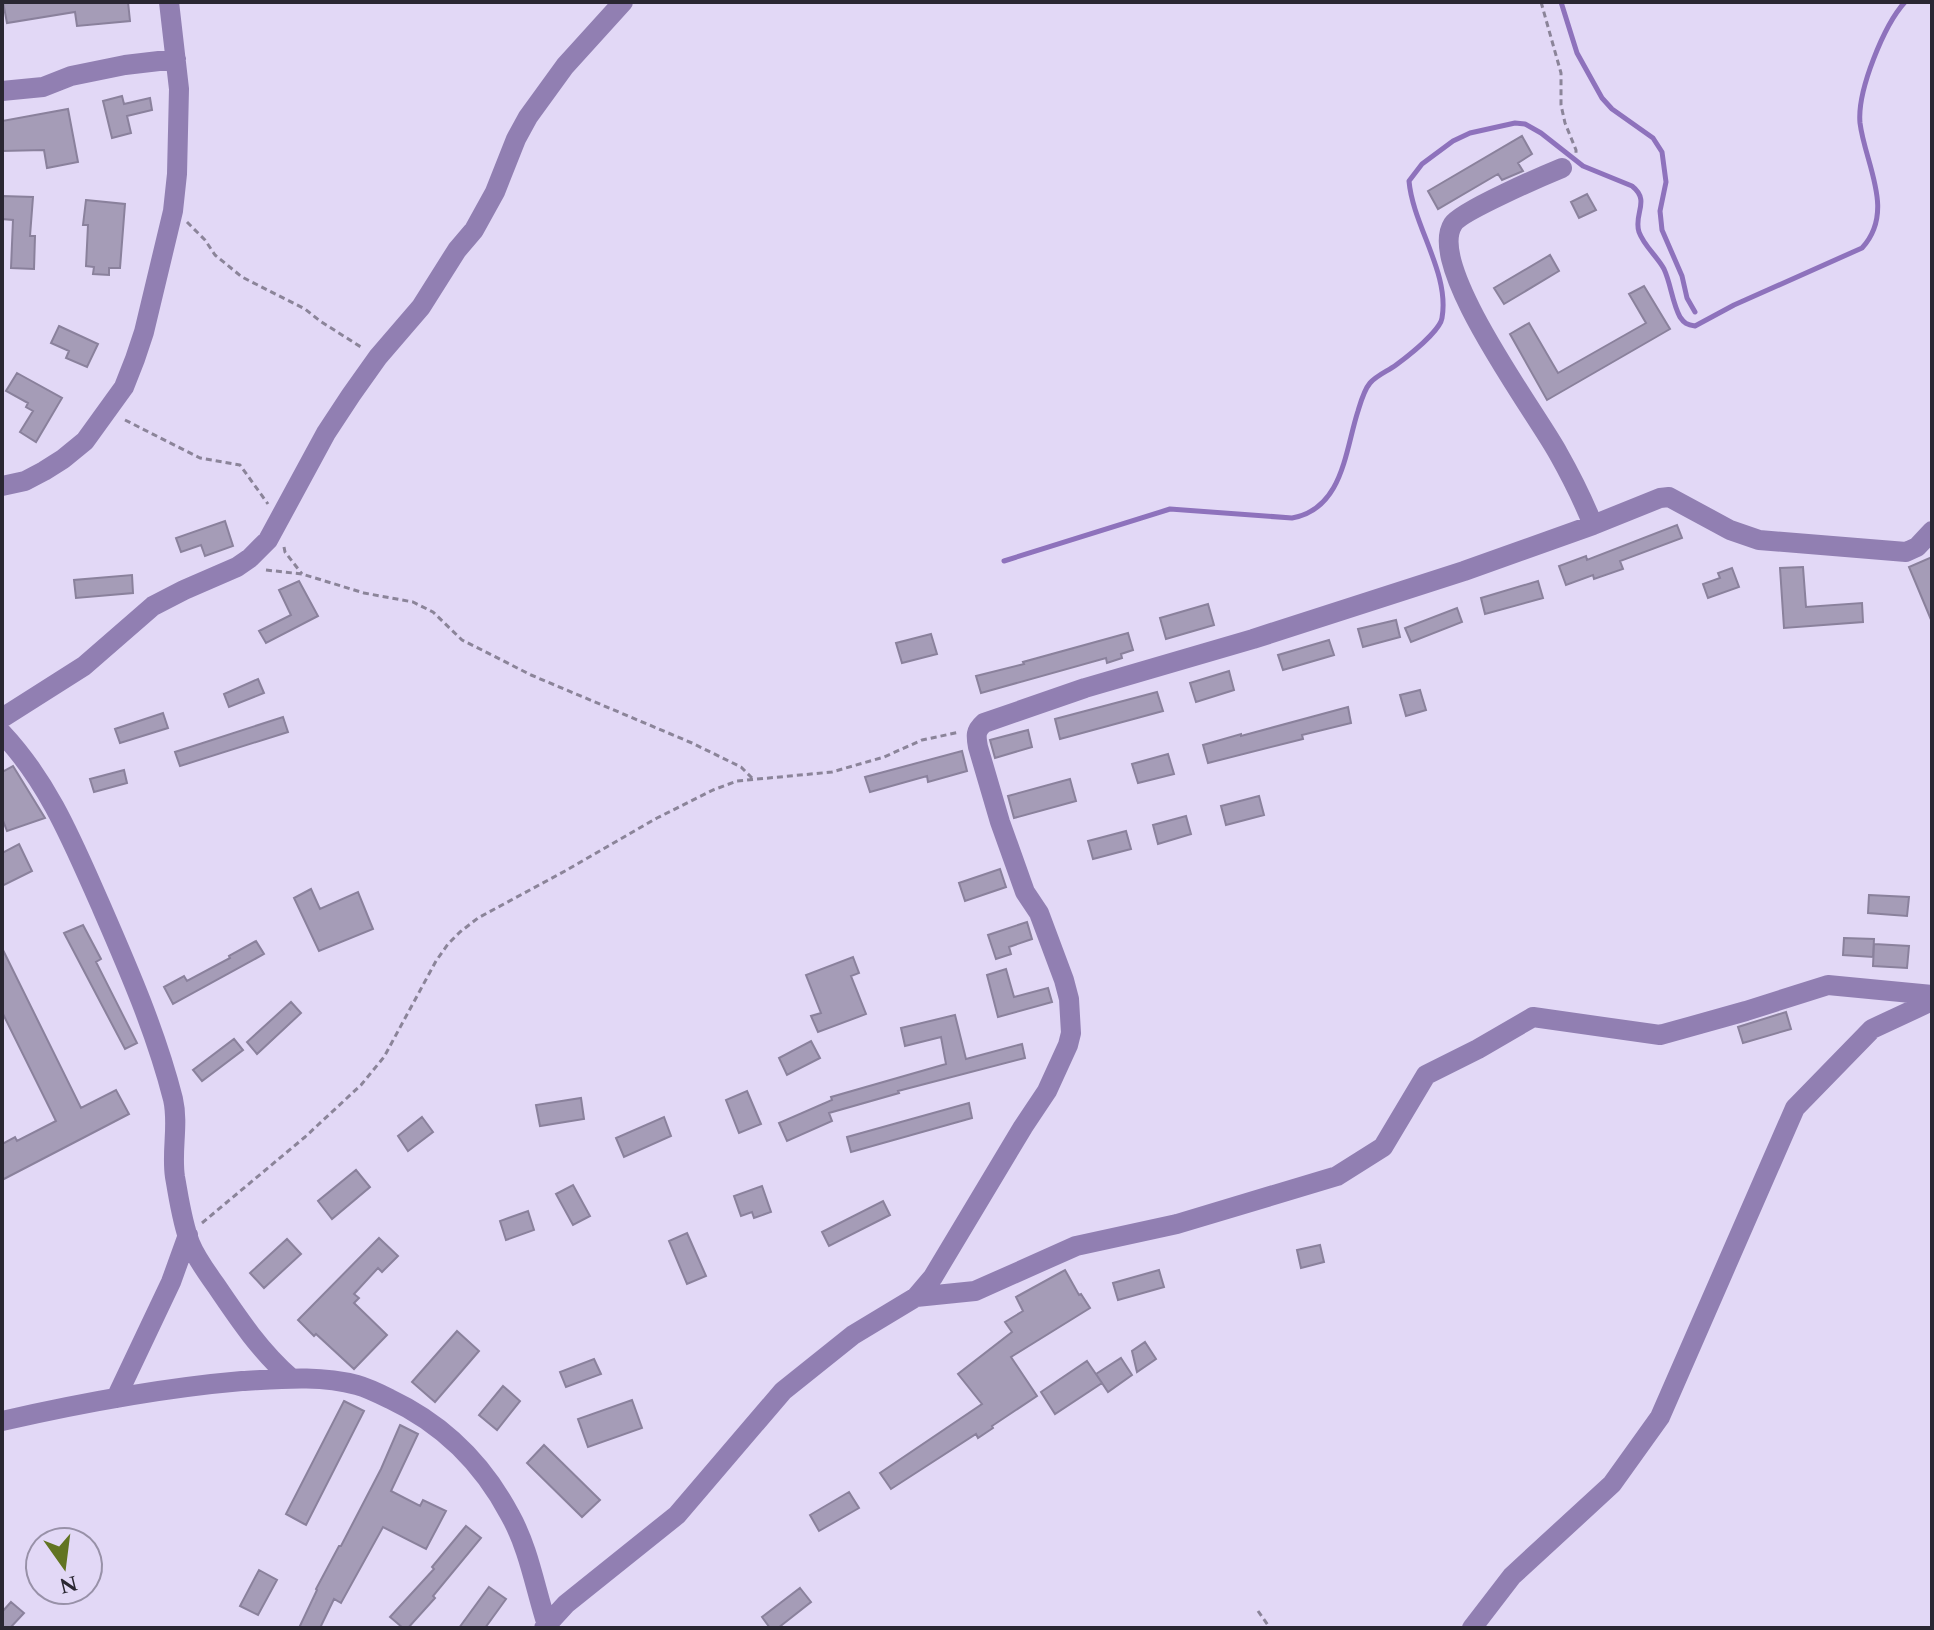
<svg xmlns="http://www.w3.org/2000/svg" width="1934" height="1630" font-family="Spectral,serif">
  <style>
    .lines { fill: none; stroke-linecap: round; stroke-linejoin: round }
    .stream { stroke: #8e72bc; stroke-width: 5 }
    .building { fill: #a59cb7; stroke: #8a819c; stroke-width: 2 }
    .path { stroke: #8b8499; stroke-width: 3; stroke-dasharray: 6 4; stroke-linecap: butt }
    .minor { stroke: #917fb2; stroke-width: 20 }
  </style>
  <rect width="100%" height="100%" fill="#e2d8f6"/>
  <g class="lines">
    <!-- stream -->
    <path class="stream" d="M1561 2 1577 53 1602 98 1612 109 1653 138 1662 152 1666 182 1660 211 1662 230 1682 276 1687 298 1695 312
      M1004 561 1170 509 1292 518C1343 509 1345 451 1358 411 1361 401 1364 390 1370 383 1377 375 1388 371 1396 365 1408 356 1440 331 1442 318 1450 273 1413 226 1409 181L1422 164 1453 141 1470 133 1515 123 1525 124 1541 133 1583 166 1632 186C1651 201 1633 214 1639 232 1644 246 1657 256 1664 269 1671 284 1672 302 1680 317 1684 323 1687 325 1695 326L1734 305 1862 248C1896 211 1865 164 1860 123 1857 91 1884 25 1905 2"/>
  </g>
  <!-- building -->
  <path class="building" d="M3 2H128L130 21 77 26 75 12 7 23Z
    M122 96 124 104 150 98 152 110 127 116 131 133 112 138 103 101Z
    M68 109 78 162 47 168 44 150 2 151V121Z
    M1522 136 1532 154 1518 163 1523 171 1502 180 1498 174 1438 209 1428 191Z
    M1587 194 1596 210 1579 218 1571 202Z
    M2 196 33 197 30 236H35L34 269 11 268 13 220 2 219Z
    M86 200 125 204 120 268H109V275L93 274 94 267 86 266 88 225H83Z
    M1550 255 1559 271 1504 304 1494 288Z
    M1644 286 1670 329 1547 400 1510 334 1529 323 1558 373 1646 323 1629 294Z
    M59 326 98 344 87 367 66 358 69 351 51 343Z
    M17 373 62 398 36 442 20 432 33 411 26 407 28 403 6 391Z
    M225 521 233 546 205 556 201 545 181 552 176 538Z
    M1677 525 1682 538 1620 561 1623 569 1594 579 1593 575 1566 585 1559 566 1586 556 1587 560Z
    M1932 557V622L1909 567Z
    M1803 567 1806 607 1862 603 1863 622 1784 628 1780 568Z
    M1732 568 1739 587 1708 598 1703 584 1720 578 1718 573Z
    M132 575 133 593 76 598 74 580Z
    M299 581 318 616 266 643 259 631 291 615 279 590Z
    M1538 581 1543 598 1485 614 1481 598Z
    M1208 604 1214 625 1166 639 1160 618Z
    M1457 608 1462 622 1411 642 1405 628Z
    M1396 620 1400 637 1363 647 1358 629Z
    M1128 633 1133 650 1121 654 1122 658 1107 663 1106 658 981 693 976 676 1024 664 1023 662Z
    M931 634 937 654 902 663 896 643Z
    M1329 640 1334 655 1283 670 1278 655Z
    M1229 671 1234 690 1196 702 1190 683Z
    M258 679 264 693 229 707 224 694Z
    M1420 690 1426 710 1406 716 1400 695Z
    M1157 692 1163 711 1060 739 1055 719Z
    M1348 707 1351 723 1302 735 1303 739 1208 763 1203 745 1241 734V736Z
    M163 713 168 728 120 743 115 729Z
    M283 717 288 732 180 766 175 752Z
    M1028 730 1032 747 995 758 990 740Z
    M962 751 967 771 928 782 927 776 870 792 865 777Z
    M1168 754 1174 774 1138 783 1132 764Z
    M13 766 45 818 7 831 2 818V772Z
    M124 770 127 783 94 792 90 779Z
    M1070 779 1076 801 1014 818 1008 796Z
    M1259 796 1264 815 1226 825 1221 806Z
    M1186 816 1191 834 1158 844 1153 825Z
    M1126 831 1131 849 1093 859 1088 841Z
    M19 844 32 871 2 886V853Z
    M1000 869 1006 887 965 901 959 883Z
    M311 889 320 909 358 892 373 929 319 951 294 898Z
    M1869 895 1909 897 1907 916 1868 913Z
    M1027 922 1032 939 1009 947 1011 954 996 959 988 935Z
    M83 925 101 959 96 962 137 1043 125 1049 64 933Z
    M1844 938 1874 939 1873 957 1843 955Z
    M256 941 264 954 173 1004 164 987 184 976 187 981 230 958 229 956Z
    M1874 944 1909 946 1907 968 1873 966Z
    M2 948 81 1108 116 1090 129 1114 2 1180V1144L15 1137 17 1141 56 1121 2 1012Z
    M853 957 859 973 851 976 866 1014 818 1032 811 1016 821 1013 806 975Z
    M1006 969 1014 997 1048 988 1052 1002 998 1017 987 975Z
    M291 1002 301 1013 257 1054 247 1042Z
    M1786 1012 1791 1029 1743 1043 1738 1027Z
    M955 1015 966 1059 1022 1044 1025 1058 898 1091 899 1093 829 1113 832 1121 787 1141 779 1123 832 1100 831 1097 946 1064 941 1037 905 1046 901 1028Z
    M234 1039 243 1050 202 1081 193 1070Z
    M811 1041 820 1058 787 1075 779 1058Z
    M747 1091 761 1124 739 1133 726 1100Z
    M581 1098 584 1119 540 1126 536 1105Z
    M969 1103 972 1118 851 1152 847 1137Z
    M422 1117 433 1132 408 1151 398 1136Z
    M664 1117 671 1136 624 1157 616 1138Z
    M356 1170 370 1187 332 1219 318 1201Z
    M573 1185 590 1216 573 1225 556 1194Z
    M762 1186 771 1212 754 1218 752 1212 741 1216 734 1196Z
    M883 1201 890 1215 829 1246 822 1232Z
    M528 1211 534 1230 506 1240 500 1221Z
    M687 1233 706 1276 687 1284 669 1241Z
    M379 1238 398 1256 382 1272 378 1268 354 1294 359 1298 354 1303 387 1335 354 1369 316 1334 314 1336 298 1320Z
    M287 1239 301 1254 264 1288 250 1273Z
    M1320 1245 1324 1262 1301 1268 1297 1250Z
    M1065 1270 1079 1295 1081 1294 1090 1308 1011 1357 1037 1396 992 1426 993 1428 978 1438 976 1434 891 1489 880 1473 982 1404 958 1374 1012 1332 1005 1322 1023 1311 1016 1297Z
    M1159 1270 1164 1287 1118 1300 1113 1283Z
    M457 1331 479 1351 435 1402 412 1382Z
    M1145 1342 1156 1359 1137 1372 1132 1351Z
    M1121 1358 1132 1375 1108 1392 1096 1374Z
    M594 1359 601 1374 566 1387 560 1372Z
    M1087 1361 1102 1383 1055 1414 1041 1392Z
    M503 1386 520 1401 497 1430 479 1415Z
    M632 1400 642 1428 588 1447 578 1419Z
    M344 1401 364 1411 306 1525 286 1514Z
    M400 1425 418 1434 391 1491 420 1506 423 1500 446 1511 426 1549 383 1527 341 1603 334 1599 320 1628H299L317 1590 316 1589 339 1546H341L381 1469Z
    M544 1445 600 1500 582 1517 527 1463Z
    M849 1492 859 1508 819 1531 810 1515Z
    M466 1526 481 1538 433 1596 435 1598 408 1628H403L390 1617 434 1569 432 1567Z
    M259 1570 277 1580 258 1615 240 1606Z
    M489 1587 506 1599 485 1628H459Z
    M800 1588 811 1602 778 1628H770L762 1617Z
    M11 1602 24 1613 10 1628H2V1612Z"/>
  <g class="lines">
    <!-- path -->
    <path class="path" d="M1541 2 1561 73V105L1565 123 1576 150V154
      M187 222 205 240 215 255 242 277 305 309 320 321 361 347
      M125 420 200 458 240 465 268 504
      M284 547 285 552 302 574
      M266 570 302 574 364 593 413 602 433 612 462 640 482 650 531 675 692 743 741 767 752 778
      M202 1223 305 1137 361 1085 384 1057 436 961 448 944 460 932 478 918 565 871 657 818 713 790 737 781 832 772 884 757 922 740 960 732
      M1258 1611 1270 1628"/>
    <!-- minor -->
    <path class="minor" d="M2 91 43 87 71 76 125 65 176 59
      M1562 168C1545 175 1461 211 1453 224 1426 266 1535 411 1558 453 1571 476 1583 500 1593 525
      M2 486 25 481 44 471 63 459 85 441 124 387 135 359 144 332 173 211 177 174 179 89 169 2
      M2 718 84 666 153 606 184 590 237 567 250 558 268 540 326 433 351 395 378 357 421 307 457 250 474 230 495 192 516 139 528 117 565 66 623 2
      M2 733C49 783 73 843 101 906 128 968 156 1032 173 1099 179 1125 171 1151 175 1177 179 1199 182 1222 190 1243 196 1258 206 1271 215 1284 238 1318 260 1351 291 1378
      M916 1297 933 1277 1023 1127 1047 1091 1068 1045 1071 1033 1069 999 1064 980 1039 913 1025 892 1000 822 978 747C976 736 975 731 984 723L1085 688 1253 639 1464 571 1593 525 1660 498 1669 497 1730 530 1759 540 1906 552 1917 547 1932 531
      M116 1398 171 1282 188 1235
      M2 1421C81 1403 161 1388 242 1381 280 1379 319 1375 357 1385 368 1388 380 1394 390 1399 443 1424 483 1464 510 1515 529 1549 535 1588 547 1625
      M544 1628 566 1604 677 1515 783 1391 853 1335 916 1297 975 1291 1076 1246 1177 1224 1337 1176 1383 1147 1426 1075 1478 1049 1533 1017 1660 1035 1746 1011 1828 985 1932 995
      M1472 1628 1512 1576 1612 1484 1660 1417 1795 1108 1872 1029 1932 1001"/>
  </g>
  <!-- border -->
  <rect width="1934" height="1630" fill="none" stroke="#2a2732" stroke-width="8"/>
  <!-- north arrow -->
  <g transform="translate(64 1566) rotate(166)"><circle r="38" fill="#e2d8f6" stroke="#9891a8" stroke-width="2"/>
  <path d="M0-6L14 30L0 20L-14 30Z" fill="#627422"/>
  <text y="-12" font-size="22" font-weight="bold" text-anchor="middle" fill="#2a2732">N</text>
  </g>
</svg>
